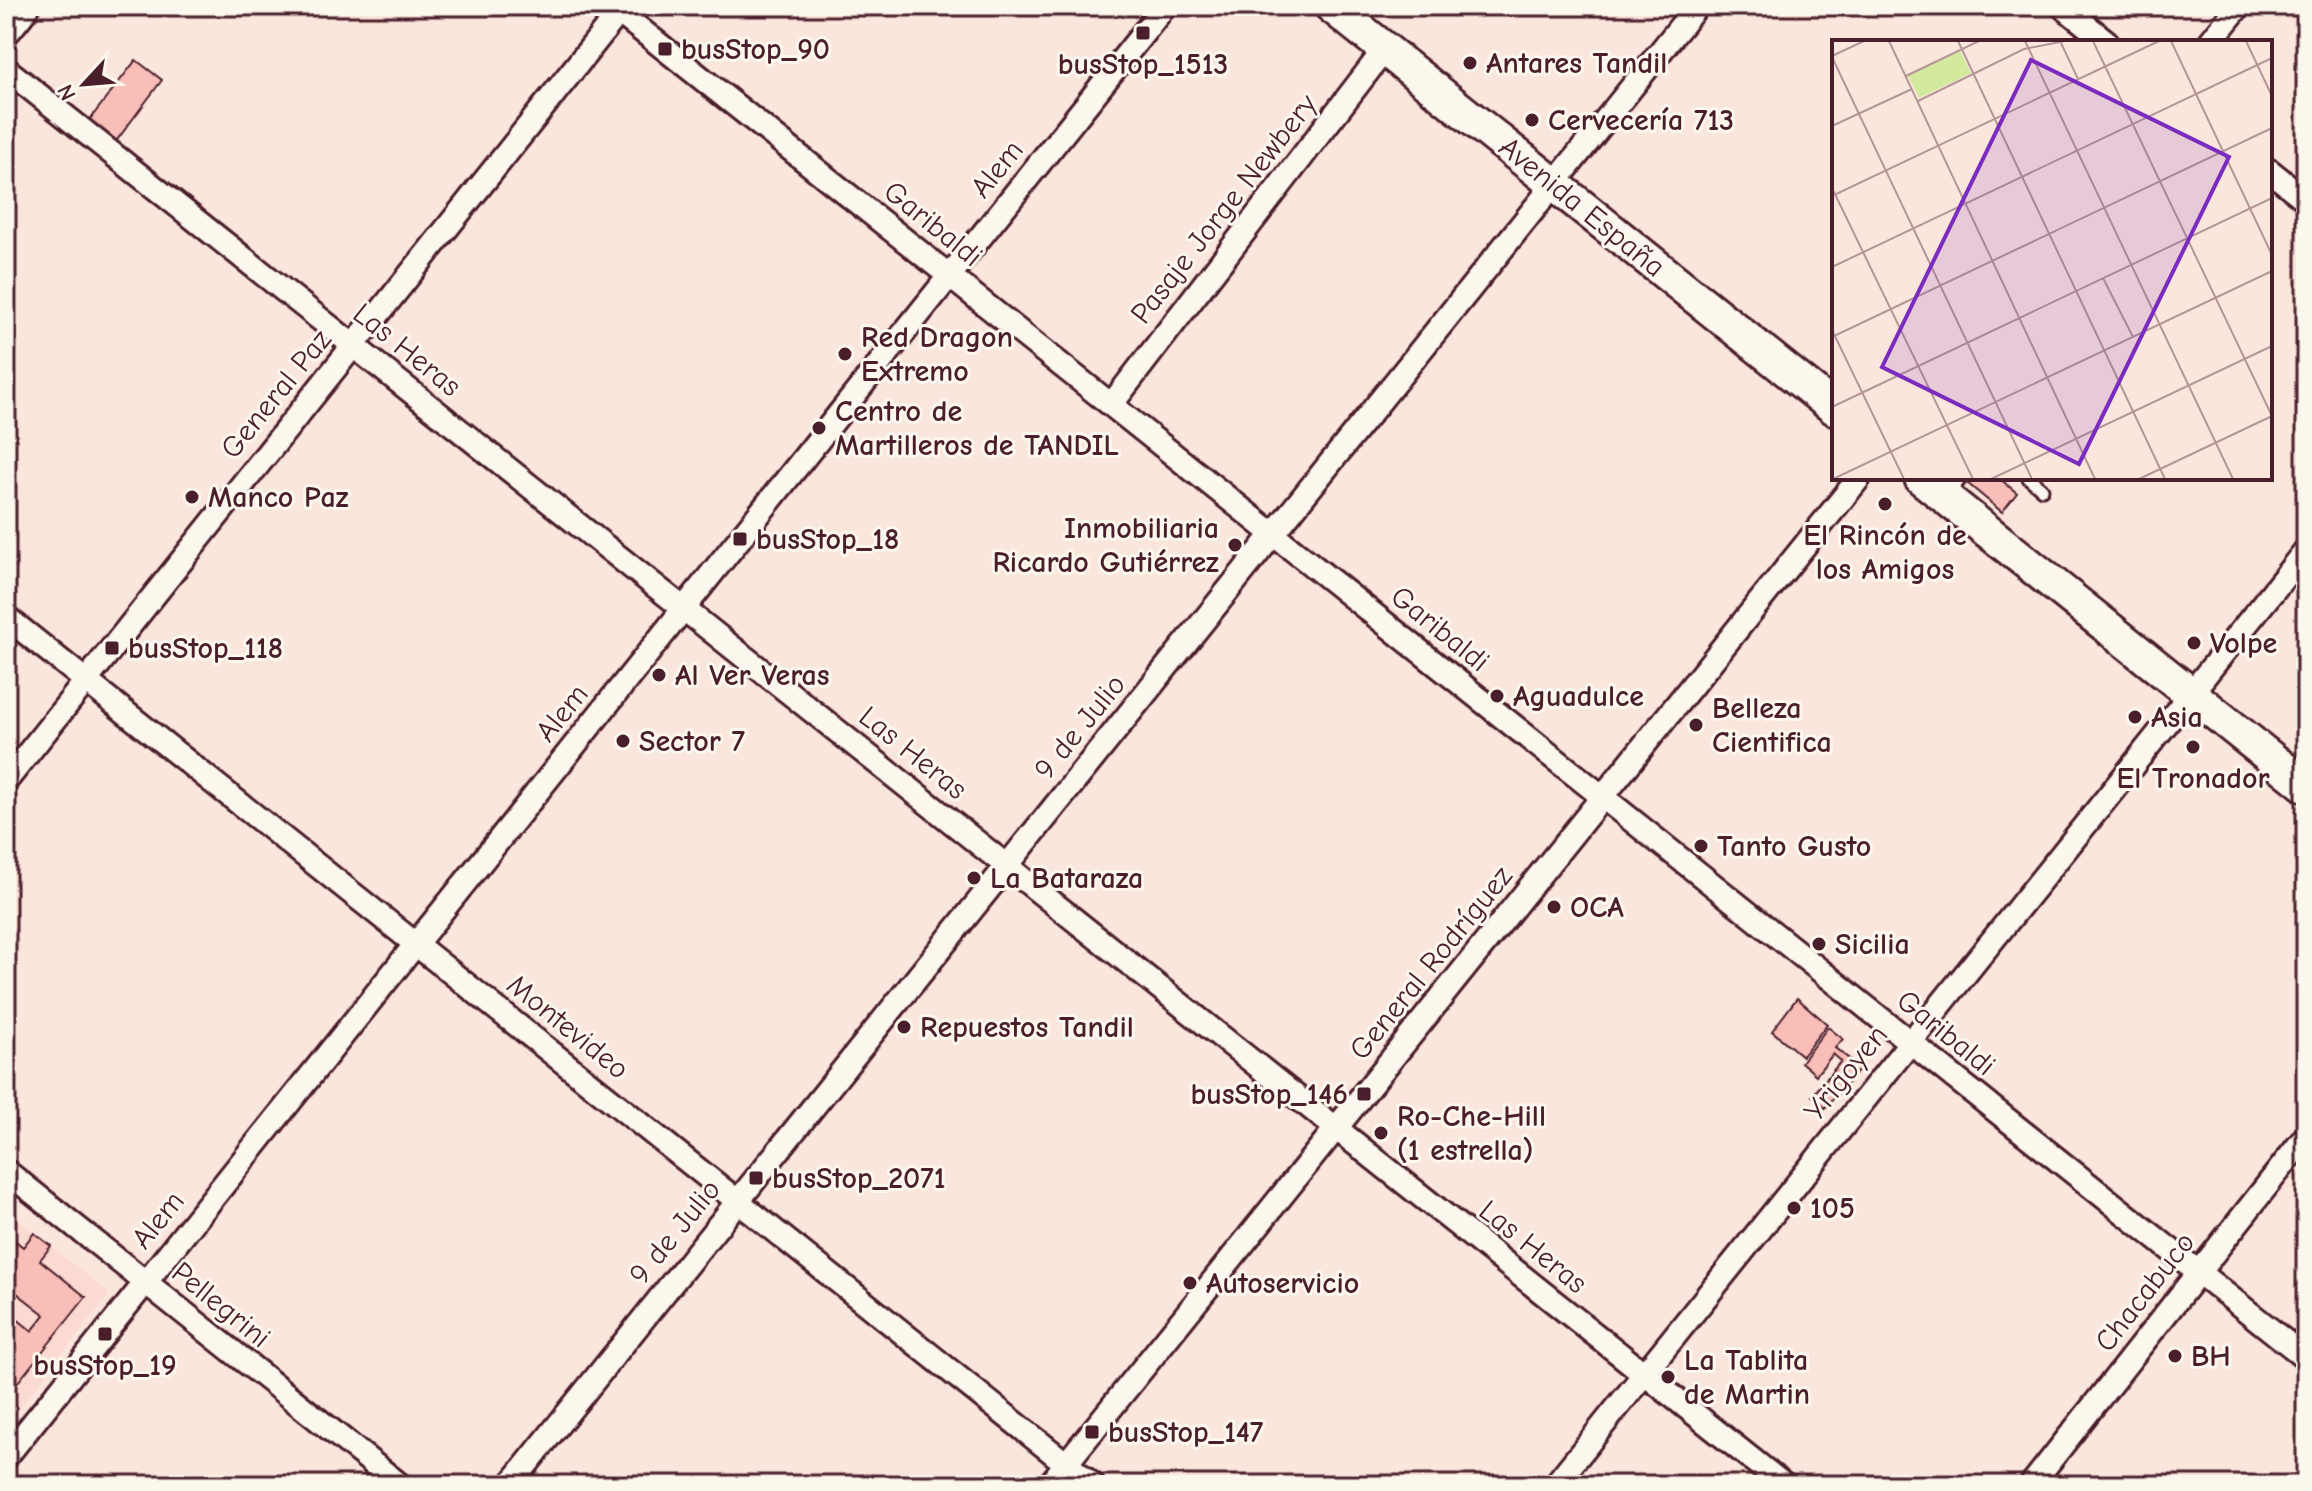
<svg xmlns="http://www.w3.org/2000/svg" width="2312" height="1491" font-family="'Comic Neue',sans-serif">
  <style>
    .built { fill: #fbdad2 }
    .building { fill: #fabeb9; stroke: #4a1f2b; stroke-width: 2 }
    .lines { fill: none; stroke-linecap: round; stroke-linejoin: round }
    .lane-casing { stroke: #4a1f2b; stroke-width: 17 }
    .street-casing { stroke: #4a1f2b; stroke-width: 28 }
    .secondary-casing { stroke: #4a1f2b; stroke-width: 38 }
    .lane { stroke: #fbf7ec; stroke-width: 11 }
    .street { stroke: #fbf7ec; stroke-width: 22 }
    .secondary { stroke: #fbf7ec; stroke-width: 32 }
    .poi-dot { fill: #4a1f2b; stroke: #fbf7ec; stroke-width: 3 }
    .labels { text-anchor: middle; dominant-baseline: central; stroke-width: 6; stroke-linejoin: round; paint-order: stroke }
    .poi-label { font-size: 30px; font-weight: bold; fill: #4a1f2b; stroke: #fbf7ec; text-anchor: start }
    .street-label { font-size: 30px; fill: #4a1f2b; stroke: #fbf7ec }
    .inset-road { fill: none; stroke: #b49696; stroke-width: 2 }
    .view { fill: #7b2cbf; fill-opacity: 0.15; stroke: #7b2cbf; stroke-width: 4 }
    .inset-edge { fill: none; stroke: #4a1f2b; stroke-width: 4 }
  </style>
  <rect width="100%" height="100%" fill="#fbe6dd"/>
  <filter id="ink" filterUnits="userSpaceOnUse"><feTurbulence type="fractalNoise" baseFrequency=".0125" numOctaves="2"/><feDisplacementMap in="SourceGraphic" scale="16" xChannelSelector="R" yChannelSelector="G"/><feConvolveMatrix kernelMatrix="1 2 1 2 8 2 1 2 1" color-interpolation-filters="sRGB"/></filter>
  <g filter="url(#ink)">
    <!-- built -->
    <path class="built" d="M6 1210 110 1294 6 1425Z"/>
    <!-- building -->
    <path class="building" d="M136 60 162 80 114 144 87 123Z
      M1961 478H1999L2017 493 2002 512Z
      M1797 998 1827 1024 1802 1056 1772 1031Z
      M1828 1027 1843 1039 1835 1048 1861 1068 1825 1108 1812 1096 1841 1061 1833 1054 1816 1075 1801 1062Z
      M6 1233 23 1247 34 1233 51 1246 40 1260 86 1297 6 1397V1364L9 1361 6 1359V1310L32 1331 45 1315 9 1287 6 1291Z"/>
    <g class="lines">
      <!-- lane casing -->
      <g class="lane-casing">
        <path id="lane" d="M2029 478 2042 489
          M1945 496 1961 478"/>
      </g>
      <!-- street casing -->
      <g class="street-casing">
        <path id="street" d="M611 6 2306 1358
          M2062 6 2107 42
          M2210 42 2239 6
          M6 69 1784 1485
          M2270 171 2306 200
          M1111 405 1385 49
          M6 617 1093 1485
          M6 781 624 6
          M6 1171 400 1485
          M6 1457 1165 6
          M510 1485 1697 6
          M1049 1485 1859 478
          M1555 1485 2306 550
          M2031 1485 2306 1136"/>
      </g>
      <!-- secondary casing -->
      <g class="secondary-casing">
        <path id="secondary" d="M1331 6 1834 408
          M6 27 23 6
          M1921 478 2306 786"/>
      </g>
      <!-- lane -->
      <use href="#lane" class="lane"/>
      <!-- street -->
      <use href="#street" class="street"/>
      <!-- secondary -->
      <use href="#secondary" class="secondary"/>
    </g>
  </g>
  <!-- markers -->
  <g class="poi-dot">
    <rect x="1135" y="25" width="16" height="16" rx="4"/>
    <rect x="657" y="41" width="16" height="16" rx="4"/>
    <circle cx="1470" cy="63" r="8"/>
    <circle cx="1532" cy="120" r="8"/>
    <circle cx="845" cy="354" r="8"/>
    <circle cx="819" cy="428" r="8"/>
    <circle cx="192" cy="497" r="8"/>
    <circle cx="1885" cy="504" r="8"/>
    <rect x="732" y="531" width="16" height="16" rx="4"/>
    <circle cx="1235" cy="545" r="8"/>
    <circle cx="2194" cy="643" r="8"/>
    <rect x="104" y="640" width="16" height="16" rx="4"/>
    <circle cx="659" cy="675" r="8"/>
    <circle cx="1497" cy="696" r="8"/>
    <circle cx="2135" cy="717" r="8"/>
    <circle cx="1696" cy="725" r="8"/>
    <circle cx="623" cy="741" r="8"/>
    <circle cx="2193" cy="747" r="8"/>
    <circle cx="1701" cy="846" r="8"/>
    <circle cx="974" cy="878" r="8"/>
    <circle cx="1554" cy="907" r="8"/>
    <circle cx="1819" cy="944" r="8"/>
    <circle cx="904" cy="1027" r="8"/>
    <rect x="1356" y="1086" width="16" height="16" rx="4"/>
    <circle cx="1381" cy="1133" r="8"/>
    <rect x="748" y="1170" width="16" height="16" rx="4"/>
    <circle cx="1794" cy="1208" r="8"/>
    <circle cx="1190" cy="1283" r="8"/>
    <rect x="97" y="1326" width="16" height="16" rx="4"/>
    <circle cx="2175" cy="1356" r="8"/>
    <circle cx="1668" cy="1377" r="8"/>
    <rect x="1084" y="1424" width="16" height="16" rx="4"/>
  </g>
  <g class="labels">
    <!-- poi labels -->
    <g class="poi-label">
      <text x="681" y="49">busStop_90</text>
      <text x="1486" y="63">Antares Tandil</text>
      <text x="1143" y="64" text-anchor="middle">busStop_1513</text>
      <text x="1548" y="120">Cervecería 713</text>
      <text x="861" y="337">Red Dragon<tspan x="861" dy="34">Extremo</tspan></text>
      <text x="835" y="411">Centro de<tspan x="835" dy="34">Martilleros de TANDIL</tspan></text>
      <text x="208" y="497">Manco Paz</text>
      <text x="1219" y="528" text-anchor="end">Inmobiliaria<tspan x="1219" dy="34">Ricardo Gutiérrez</tspan></text>
      <text x="1885" y="535" text-anchor="middle">El Rincón de<tspan x="1885" dy="34">los Amigos</tspan></text>
      <text x="756" y="539">busStop_18</text>
      <text x="2210" y="643">Volpe</text>
      <text x="128" y="648">busStop_118</text>
      <text x="675" y="675">Al Ver Veras</text>
      <text x="1513" y="696">Aguadulce</text>
      <text x="1712" y="708">Belleza<tspan x="1712" dy="34">Cientifica</tspan></text>
      <text x="2151" y="717">Asia</text>
      <text x="639" y="741">Sector 7</text>
      <text x="2193" y="778" text-anchor="middle">El Tronador</text>
      <text x="1717" y="846">Tanto Gusto</text>
      <text x="990" y="878">La Bataraza</text>
      <text x="1570" y="907">OCA</text>
      <text x="1835" y="944">Sicilia</text>
      <text x="920" y="1027">Repuestos Tandil</text>
      <text x="1348" y="1094" text-anchor="end">busStop_146</text>
      <text x="1397" y="1116">Ro-Che-Hill<tspan x="1397" dy="34">(1 estrella)</tspan></text>
      <text x="772" y="1178">busStop_2071</text>
      <text x="1810" y="1208">105</text>
      <text x="1206" y="1283">Autoservicio</text>
      <text x="2191" y="1356">BH</text>
      <text x="1684" y="1360">La Tablita<tspan x="1684" dy="34">de Martin</tspan></text>
      <text x="105" y="1365" text-anchor="middle">busStop_19</text>
      <text x="1108" y="1432">busStop_147</text>
    </g>
    <!-- street labels -->
    <g class="street-label">
      <text transform="translate(997 169) rotate(-51)">Alem</text>
      <text transform="translate(1582 207) rotate(39)">Avenida España</text>
      <text transform="translate(1224 209) rotate(-52)">Pasaje Jorge Newbery</text>
      <text transform="translate(933 224) rotate(39)">Garibaldi</text>
      <text transform="translate(407 350) rotate(39)">Las Heras</text>
      <text transform="translate(276 394) rotate(-51)">General Paz</text>
      <text transform="translate(1440 629) rotate(39)">Garibaldi</text>
      <text transform="translate(562 713) rotate(-51)">Alem</text>
      <text transform="translate(1080 727) rotate(-51)">9 de Julio</text>
      <text transform="translate(913 753) rotate(39)">Las Heras</text>
      <text transform="translate(1431 963) rotate(-51)">General Rodríguez</text>
      <text transform="translate(568 1027) rotate(39)">Montevideo</text>
      <text transform="translate(1946 1033) rotate(39)">Garibaldi</text>
      <text transform="translate(1846 1073) rotate(-51)">Yrigoyen</text>
      <text transform="translate(158 1220) rotate(-51)">Alem</text>
      <text transform="translate(675 1232) rotate(-51)">9 de Julio</text>
      <text transform="translate(1533 1247) rotate(39)">Las Heras</text>
      <text transform="translate(2145 1292) rotate(-52)">Chacabuco</text>
      <text transform="translate(221 1305) rotate(39)">Pellegrini</text>
    </g>
  </g>
  <!-- overview -->
  <g transform="translate(1832 40)">
    <rect width="440" height="440" fill="#fbe6dd"/>
    <path d="M128 11 139 33 87 58 76 36Z" fill="#d2e99e"/>
    <path class="inset-road" d="M57 1 263 439M126 1 333 439M193 1 401 439M261 1 440 376M339 1 440 215M414 1 440 56M229 3 246 39M0 16 32 1M0 17 200 439M74 36 147 1M86 61 192 9 233 1M0 86 80 49M0 148 141 439M0 156 327 1M0 227 440 18M271 238 301 297M0 290 72 439M0 297 440 88M0 367 440 158M1 439 440 231M159 439 440 306M307 439 440 376"/>
    <path class="view" d="M199 20 397 117 247 424 50 327Z"/>
    <rect width="440" height="440" class="inset-edge"/>
  </g>
  <!-- margin -->
  <rect width="2312" height="1491" fill="none" stroke="#fbf7ec" stroke-width="32"/>
  <rect x="16" y="16" width="2280" height="1459" fill="none" stroke="#4a1f2b" stroke-width="3" filter="url(#ink)"/>
  <!-- north arrow -->
  <g transform="translate(84 84) rotate(244)" stroke="#fbf7ec" stroke-width="6" paint-order="stroke">
  <path d="M0-6L14 30L0 20L-14 30Z" fill="#4a1f2b"/>
  <text y="-12" font-size="22" font-weight="bold" text-anchor="middle" fill="#4a1f2b">N</text>
  </g>
</svg>
